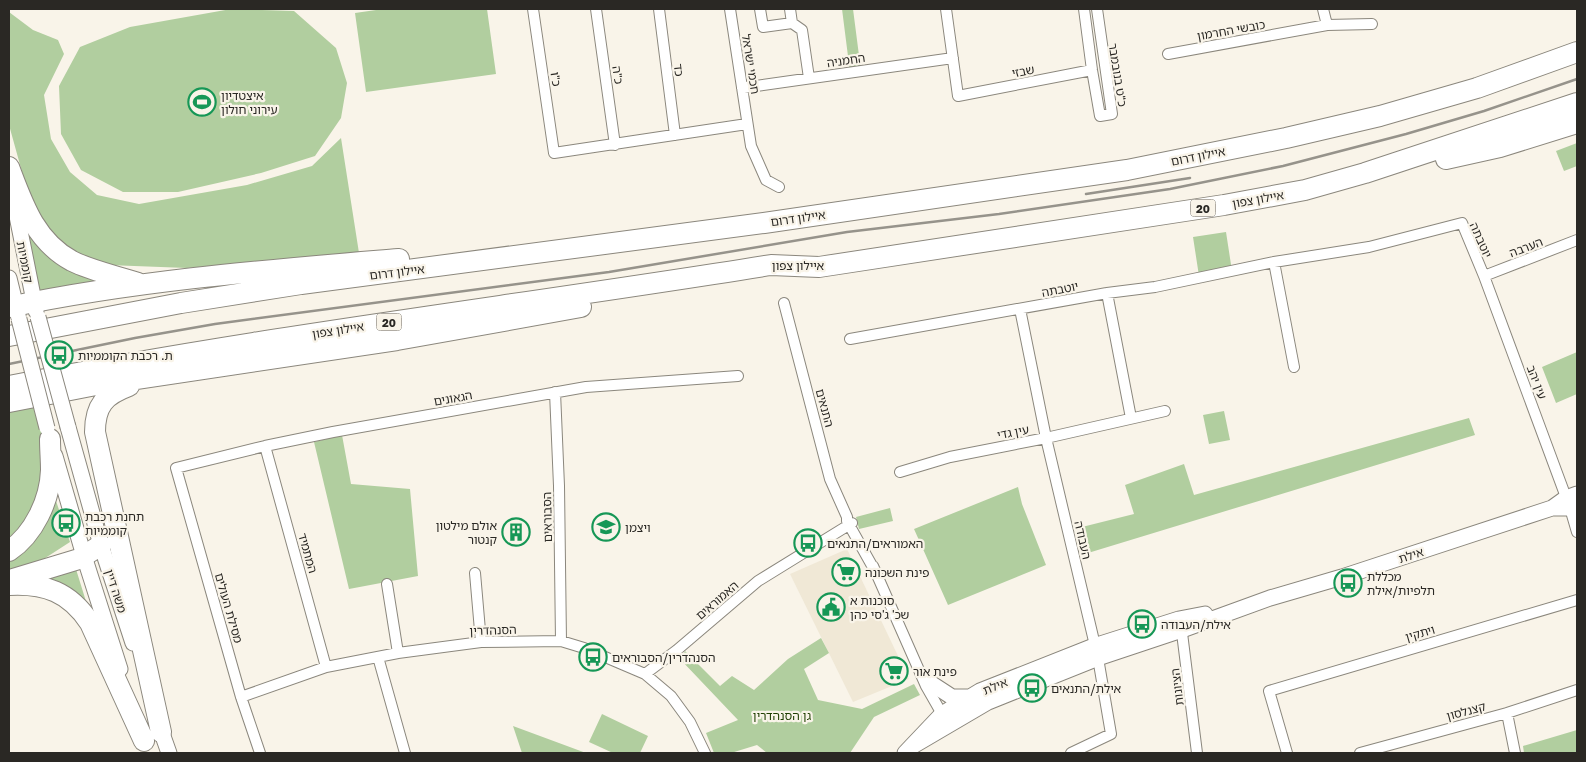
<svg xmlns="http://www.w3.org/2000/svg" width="1586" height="762" font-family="'Golos Text','Noto Sans Hebrew',sans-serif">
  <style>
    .built { fill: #f0e8d6 }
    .green { fill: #b1ce9f }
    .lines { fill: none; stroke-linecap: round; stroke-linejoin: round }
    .street-casing { stroke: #8b877d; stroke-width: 12 }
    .secondary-casing { stroke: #8b877d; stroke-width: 17 }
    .highway-casing { stroke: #8b877d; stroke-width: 22 }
    .street { stroke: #fff; stroke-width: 10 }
    .secondary { stroke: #fff; stroke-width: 15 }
    .highway { stroke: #fff; stroke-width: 20 }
    .rail { stroke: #96938b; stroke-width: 2.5 }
    .secondary-bridge-casing { stroke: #8b877d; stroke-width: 17; stroke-linecap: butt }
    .secondary-bridge { stroke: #fff; stroke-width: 15 }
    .labels { text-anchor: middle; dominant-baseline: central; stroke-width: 4.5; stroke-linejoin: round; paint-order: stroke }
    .shield { fill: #f9f4e9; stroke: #68655f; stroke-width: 1 }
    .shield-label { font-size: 11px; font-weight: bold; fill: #2a2824 }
    .street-label { font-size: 12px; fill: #2a2824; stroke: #f9f4e9 }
    .poi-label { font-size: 12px; fill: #2a2824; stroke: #f9f4e9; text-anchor: start }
    .park-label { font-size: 12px; fill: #1e3e00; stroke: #f9f4e9 }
  </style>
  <rect width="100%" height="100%" fill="#f9f4e9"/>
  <!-- built -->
  <path class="built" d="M847 549 909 679 853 702 790 574Z"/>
  <!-- green -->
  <path class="green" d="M231 9 294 11 336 48 347 83 341 118 315 156 261 173 178 192H123L81 170 61 134 59 86 80 47 130 27Z
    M383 9H487L496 74 366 92 355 13Z
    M842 9H853L861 71 850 72Z
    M9 12 33 30 58 40 64 54 44 95 51 139 70 172 97 195 139 204 247 185 312 166 341 138 359 253 187 268 108 265 68 250 32 208 9 125Z
    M1577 143V166L1564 171 1556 151Z
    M24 216 33 233 130 281 39 295Z
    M1226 232 1232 271 1199 276 1193 237Z
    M1577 352V394L1556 403 1542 367Z
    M32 404 44 439 45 471 38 502 9 544V407Z
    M1224 411 1230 440 1209 444 1203 415Z
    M1469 418 1475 435 1088 553 1082 527 1134 514 1125 485 1184 464 1194 495Z
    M342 435 351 484 410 489 418 576 349 589 314 442Z
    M1018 487 1022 504 1046 565 948 605 914 529Z
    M55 498 70 542 36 564 9 574V560Z
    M890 508 893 521 859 529 856 517Z
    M75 566 89 611 39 580Z
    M821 638 829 653 804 669 818 700 862 709 914 684 920 695 874 717 850 753H767L757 745 731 753H714L706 733 738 720 680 659 685 651 720 686 732 676 754 690 788 659Z
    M602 714 648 736 640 753H613L589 742Z
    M513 726 586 753H522Z
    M1577 730V753H1524L1523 746Z"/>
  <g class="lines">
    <!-- street casing -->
    <g class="street-casing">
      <path id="street" d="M533 9 554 153 747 124
        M596 9 615 145
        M659 9 675 135
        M730 9 751 146 766 180 779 187
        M760 9 763 27 792 23
        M790 9 792 23 802 30 809 78
        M946 9 958 96 1092 70
        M1084 9 1092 70 1100 116 1112 114 1097 9
        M1323 9 1327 25
        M1168 54 1327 25 1372 24
        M742 88 953 58
        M1274 262 1294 367
        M1484 276 1577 240
        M1107 293 1131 418
        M784 303 830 479 847 517V521L875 571
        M1020 309 1046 438 1098 658 1111 734 1071 753
        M850 339 1107 293 1155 287 1274 262 1369 247 1462 223 1484 276 1570 508 1577 532
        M555 392 559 486 561 641
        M265 446 326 667
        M900 472 950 457 1046 438 1165 411
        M873 566 926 686 942 714 946 716
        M475 573 481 642
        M387 584 398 653
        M1181 625 1197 753
        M378 657 405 753
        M645 674 677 650 758 581 852 523
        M241 697 326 667 398 653 481 642 561 641 584 648 645 674 671 696 690 722 705 753
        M1507 713 1515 753
        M260 753 241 697 176 468 265 446 333 432 586 387 738 376
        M1287 753 1269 691 1577 600
        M1360 753 1507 713 1577 690"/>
    </g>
    <!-- secondary casing -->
    <g class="secondary-casing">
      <path id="secondary" d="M12 191 36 311
        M9 278 18 315
        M68 427 101 545 133 643
        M55 456 84 556 120 669
        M1552 508 1566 498 1577 494
        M932 684 952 697H970
        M158 722 169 753
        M913 746 988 702 1098 658 1182 630 1270 598 1342 577 1552 508H1570L1577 505
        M905 753 942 714 980 691 1094 646 1179 619 1205 614"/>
    </g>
    <!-- highway casing -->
    <g class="highway-casing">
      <path id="highway" d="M1446 159 1500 147 1577 123
        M9 167C23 204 35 241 72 261 92 271 117 276 138 283
        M9 307C137 280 268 270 399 259
        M9 336 181 303 301 284 764 223 1127 170 1286 138 1380 116 1477 88 1577 52
        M9 386C261 336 517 306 771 265L819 267 1224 205 1305 190 1365 173 1577 103
        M129 386C105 395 95 405 95 432L161 732
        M9 402 96 385 397 340 581 307
        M9 551C34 534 50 500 51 470 51 460 50 449 50 439
        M13 579 79 559 101 545
        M9 585C45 583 70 592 90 623L144 741"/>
    </g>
    <!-- street -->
    <use href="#street" class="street"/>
    <!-- secondary -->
    <use href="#secondary" class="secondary"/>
    <!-- highway -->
    <use href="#highway" class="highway"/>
    <!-- rail -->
    <path class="rail" d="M1086 194 1190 178
      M9 364 135 338 215 324 609 272 847 232 999 214 1170 189 1283 166 1406 134 1484 111 1577 79"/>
    <!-- secondary-bridge casing -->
    <g class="secondary-bridge-casing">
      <path id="secondary-bridge" d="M38 317 68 427
        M19 319 47 428"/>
    </g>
    <!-- secondary-bridge -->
    <use href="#secondary-bridge" class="secondary-bridge"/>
  </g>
  <!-- icons -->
  <defs>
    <g id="stadium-ring" transform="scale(1.4375)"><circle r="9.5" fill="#f9f4e9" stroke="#169756" stroke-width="1.5"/><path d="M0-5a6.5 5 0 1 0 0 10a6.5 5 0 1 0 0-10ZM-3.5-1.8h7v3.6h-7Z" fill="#169756"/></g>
    <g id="bus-ring" transform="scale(1.4375)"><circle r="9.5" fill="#f9f4e9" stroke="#169756" stroke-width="1.5"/><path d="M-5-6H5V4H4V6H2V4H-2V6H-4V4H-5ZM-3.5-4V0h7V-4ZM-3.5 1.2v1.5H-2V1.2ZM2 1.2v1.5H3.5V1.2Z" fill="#169756"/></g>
    <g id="school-ring" transform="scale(1.4375)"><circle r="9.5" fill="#f9f4e9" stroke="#169756" stroke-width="1.5"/><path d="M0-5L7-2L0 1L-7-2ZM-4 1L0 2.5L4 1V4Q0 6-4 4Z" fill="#169756"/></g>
    <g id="building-ring" transform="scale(1.4375)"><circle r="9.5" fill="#f9f4e9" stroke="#169756" stroke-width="1.5"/><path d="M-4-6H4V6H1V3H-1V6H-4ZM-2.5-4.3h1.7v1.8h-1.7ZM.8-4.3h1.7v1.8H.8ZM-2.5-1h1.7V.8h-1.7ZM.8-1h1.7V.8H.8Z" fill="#169756"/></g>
    <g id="supermarket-ring" transform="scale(1.4375)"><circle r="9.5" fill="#f9f4e9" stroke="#169756" stroke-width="1.5"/><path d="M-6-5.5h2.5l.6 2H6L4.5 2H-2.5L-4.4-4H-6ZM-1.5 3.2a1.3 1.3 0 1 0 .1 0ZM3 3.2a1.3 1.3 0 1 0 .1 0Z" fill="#169756"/></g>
    <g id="civic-ring" transform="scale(1.4375)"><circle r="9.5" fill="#f9f4e9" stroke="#169756" stroke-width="1.5"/><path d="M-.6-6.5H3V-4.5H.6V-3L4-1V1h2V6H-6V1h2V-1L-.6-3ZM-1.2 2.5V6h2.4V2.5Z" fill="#169756"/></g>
  </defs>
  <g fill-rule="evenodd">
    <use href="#stadium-ring" x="202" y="102"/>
    <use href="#bus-ring" x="59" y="355"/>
    <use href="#bus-ring" x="66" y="523"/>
    <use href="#school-ring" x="606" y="527"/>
    <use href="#building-ring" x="516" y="532"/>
    <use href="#bus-ring" x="808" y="543"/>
    <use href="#supermarket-ring" x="846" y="572"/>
    <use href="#bus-ring" x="1348" y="583"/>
    <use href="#civic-ring" x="831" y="607"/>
    <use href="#bus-ring" x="1142" y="624"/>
    <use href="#bus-ring" x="593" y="657"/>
    <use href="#supermarket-ring" x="894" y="671"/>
    <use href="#bus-ring" x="1032" y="688"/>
  </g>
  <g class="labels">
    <!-- shield labels -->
    <g class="shield">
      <rect x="1190.5" y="199.5" width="25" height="17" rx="4"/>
      <rect x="376.5" y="313.5" width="25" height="17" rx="4"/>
    </g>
    <g class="shield-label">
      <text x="1203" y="208">20</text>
      <text x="389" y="322">20</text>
    </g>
    <!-- street labels -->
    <g class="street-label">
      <text transform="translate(1231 30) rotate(-10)">כובשי החרמון</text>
      <text transform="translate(846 60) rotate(-8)">החמניה</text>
      <text transform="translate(751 64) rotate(81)">חכמי ישראל</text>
      <text transform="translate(679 70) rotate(83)">כד</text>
      <text transform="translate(1023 71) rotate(-11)">שבזי</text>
      <text transform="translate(618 75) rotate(82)">כ"ה</text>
      <text transform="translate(1118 75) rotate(81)">כ"ט בנובמבר</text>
      <text transform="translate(556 79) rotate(82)">כ"ו</text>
      <text transform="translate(1198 156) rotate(-11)">איילון דרום</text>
      <text transform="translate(1258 199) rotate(-10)">איילון צפון</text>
      <text transform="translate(798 218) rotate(-8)">איילון דרום</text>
      <text transform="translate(1481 240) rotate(66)">יוטבתה</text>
      <text transform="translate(1526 247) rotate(-21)">הערבה</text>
      <text transform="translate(25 262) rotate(79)">קוממיות</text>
      <text x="798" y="265">איילון צפון</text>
      <text transform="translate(397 272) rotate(-7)">איילון דרום</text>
      <text transform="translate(1060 289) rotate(-11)">יוטבתה</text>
      <text transform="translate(338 330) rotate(-9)">איילון צפון</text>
      <text transform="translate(1537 382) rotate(69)">עין יהב</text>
      <text transform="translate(453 398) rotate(-10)">הגאונים</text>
      <text transform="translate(825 408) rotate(75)">התנאים</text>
      <text transform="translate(1013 432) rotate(-11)">עין גדי</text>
      <text transform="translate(547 517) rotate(-91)">הסבוראים</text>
      <text transform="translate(1083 540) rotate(77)">העבודה</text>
      <text transform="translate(308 553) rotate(74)">המתמיד</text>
      <text transform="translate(1411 555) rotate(-18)">אילת</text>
      <text transform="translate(116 591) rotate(72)">משה דיין</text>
      <text transform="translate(717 600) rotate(-41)">האמוראים</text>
      <text transform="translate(229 608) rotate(74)">מסילת העולים</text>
      <text transform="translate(493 630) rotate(-2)">הסנהדרין</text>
      <text transform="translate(1420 633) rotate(-16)">ויתקין</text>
      <text transform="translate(995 686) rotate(-22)">אילת</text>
      <text transform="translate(1177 687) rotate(-97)">הציונות</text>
      <text transform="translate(1466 711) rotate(-15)">קצנלסון</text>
    </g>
    <!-- poi labels -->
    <g class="poi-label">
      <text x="221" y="95">איצטדיון<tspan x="221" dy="14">עירוני חולון</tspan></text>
      <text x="78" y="355">ת. רכבת הקוממיות</text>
      <text x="85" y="516">תחנת רכבת<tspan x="85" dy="14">קוממיות</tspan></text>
      <text x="497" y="525" text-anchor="end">אולם מילטון<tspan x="497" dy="14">קנטור</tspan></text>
      <text x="625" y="527">ויצמן</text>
      <text x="827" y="543">האמוראים/התנאים</text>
      <text x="865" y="572">פינת השכונה</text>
      <text x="1367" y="576">מכללת<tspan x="1367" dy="14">תלפיות/אילת</tspan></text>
      <text x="850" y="600">סוכנות א<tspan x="850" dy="14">שכ' ג'סי כהן</tspan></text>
      <text x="1161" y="624">אילת/העבודה</text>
      <text x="612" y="657">הסנהדרין/הסבוראים</text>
      <text x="913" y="671">פינת אור</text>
      <text x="1051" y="688">אילת/התנאים</text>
    </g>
    <!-- park labels -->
    <g class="park-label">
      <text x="782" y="715">גן הסנהדרין</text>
    </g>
  </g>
  <!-- border -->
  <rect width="1586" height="762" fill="none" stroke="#2a2824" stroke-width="20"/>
</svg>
